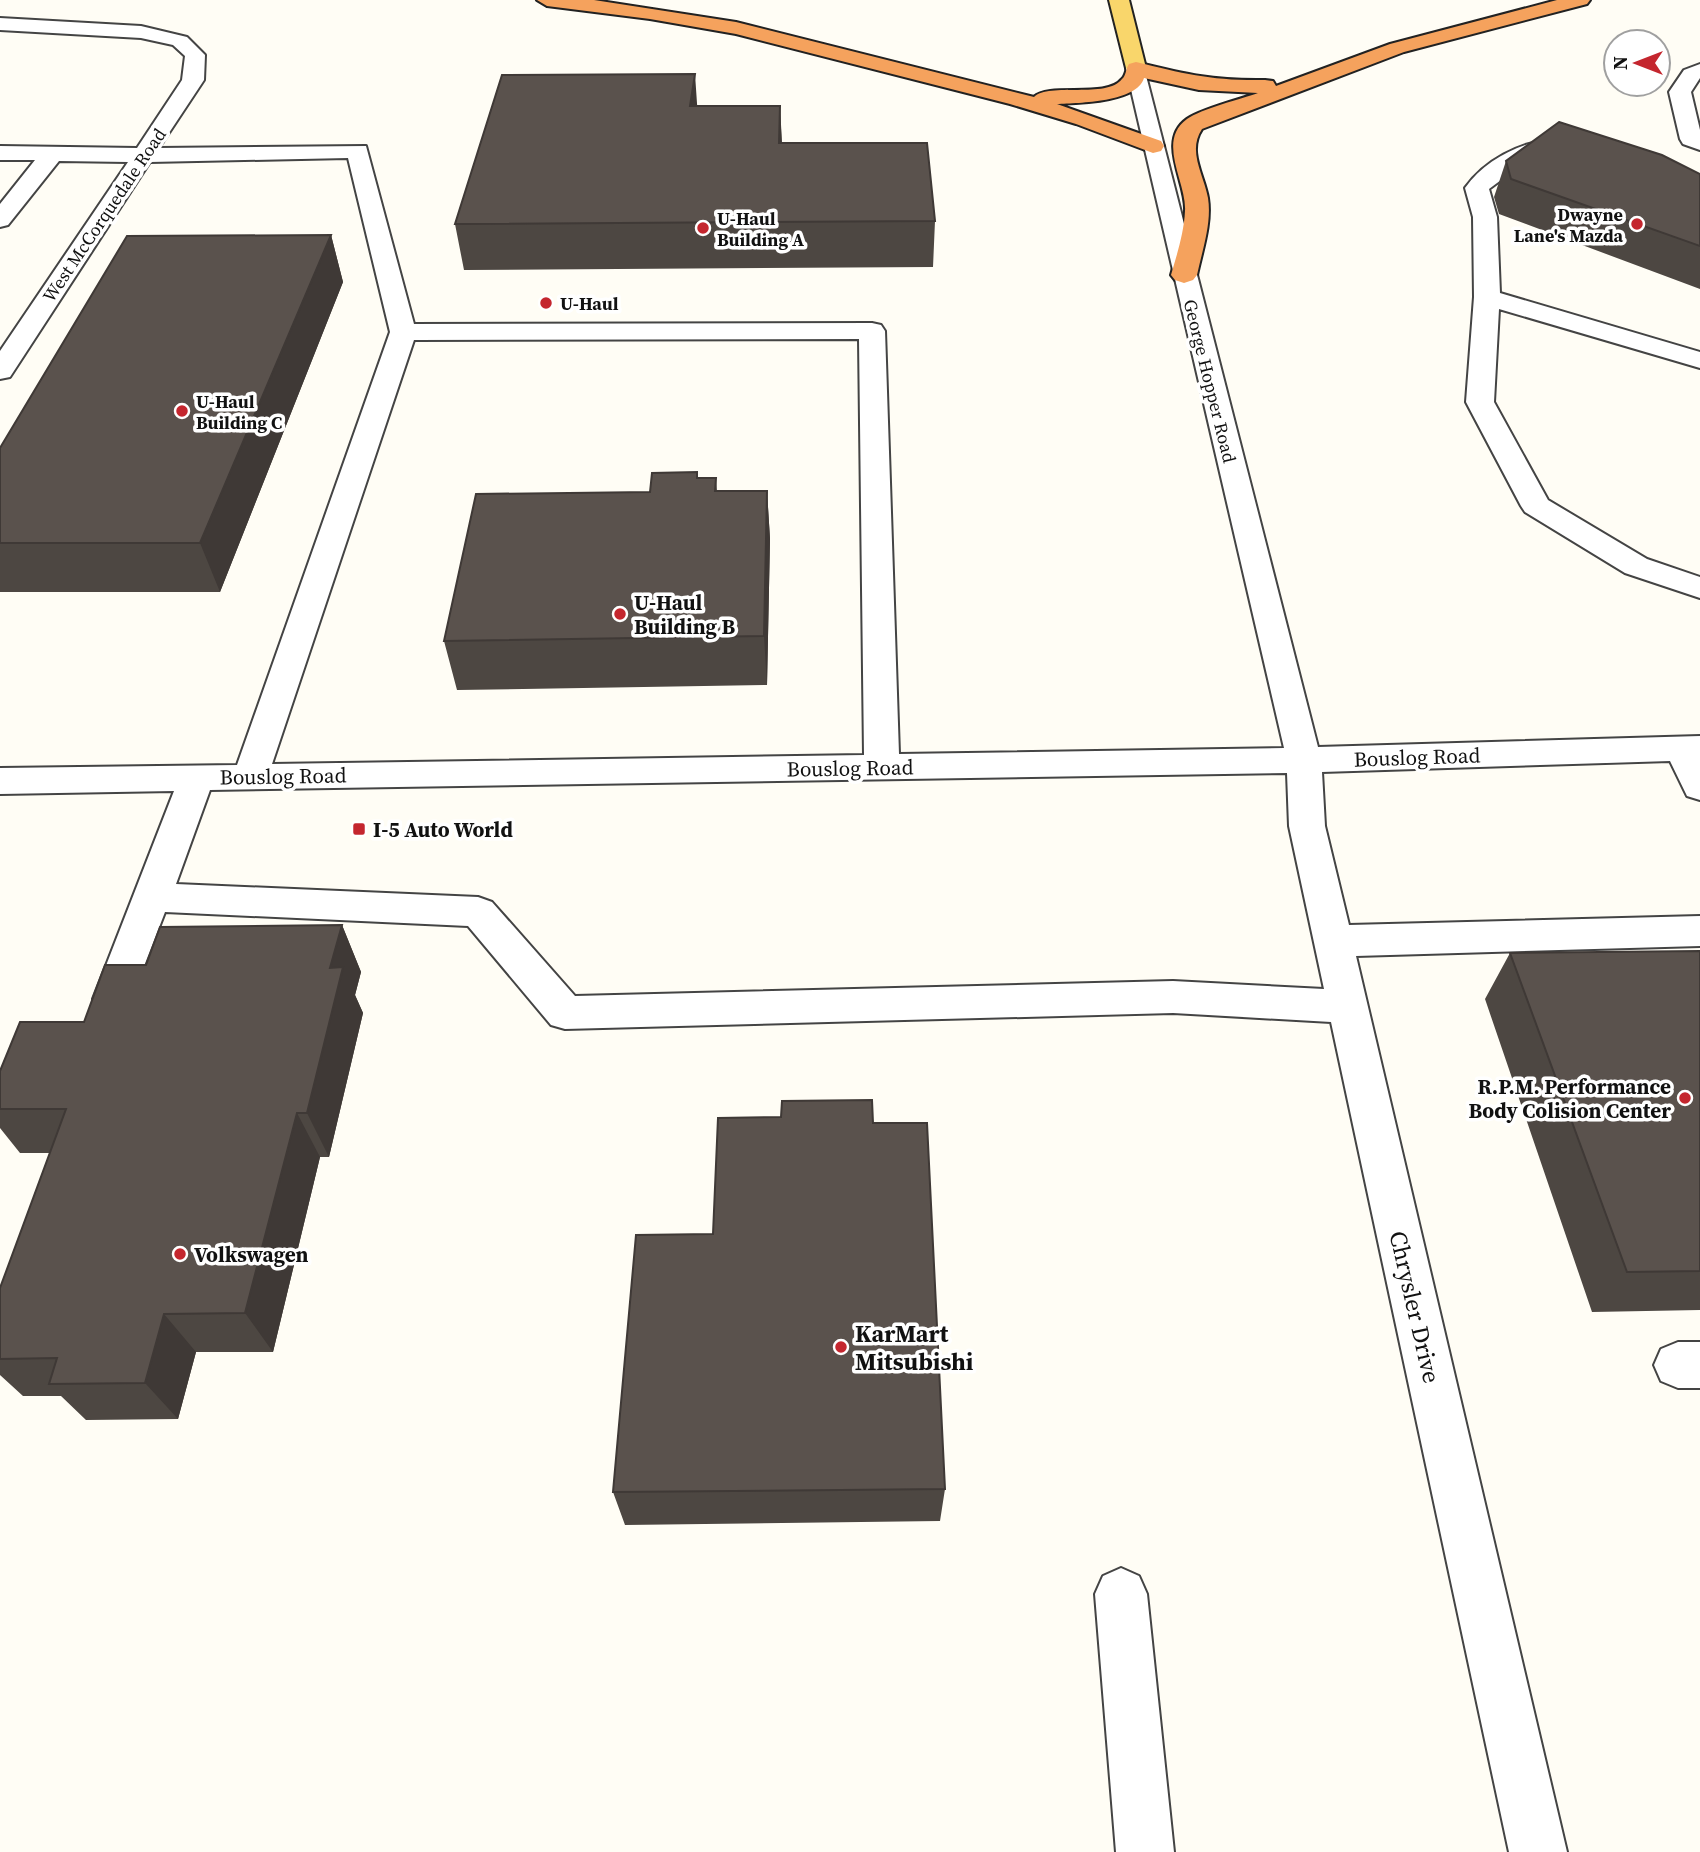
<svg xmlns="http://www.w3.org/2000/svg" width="1700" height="1852" font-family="'Source Serif 4',serif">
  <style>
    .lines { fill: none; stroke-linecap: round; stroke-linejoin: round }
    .minor-casing { stroke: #444; stroke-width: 4 }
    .major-casing { stroke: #222; stroke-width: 4 }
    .highway-casing { stroke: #222; stroke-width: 4 }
    .minor { fill: #fff; fill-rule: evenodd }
    .major { fill: #f9d66b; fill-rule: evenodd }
    .highway { fill: #f5a25d; fill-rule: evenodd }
    .wall { fill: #4d4742 }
    .shaded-wall { fill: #3f3936 }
    .building { fill: #5a524d; stroke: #3f3936; stroke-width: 2 }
    .poi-dot { fill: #c4262e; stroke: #fff; stroke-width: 2.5 }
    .labels { text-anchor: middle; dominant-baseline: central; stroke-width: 7; stroke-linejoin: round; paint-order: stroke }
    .far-poi-label { font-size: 18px; font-weight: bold; fill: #111; stroke: #fff; text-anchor: start }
    .far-street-label { font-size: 18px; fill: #111; stroke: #fff }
    .poi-label { font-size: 21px; font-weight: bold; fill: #111; stroke: #fff; text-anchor: start }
    .street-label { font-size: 21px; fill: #111; stroke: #fff }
    .near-street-label { font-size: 24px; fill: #111; stroke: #fff }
    .near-poi-label { font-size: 24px; font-weight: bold; fill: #111; stroke: #fff; text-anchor: start }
  </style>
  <rect width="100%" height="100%" fill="#fffdf5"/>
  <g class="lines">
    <!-- minor casing -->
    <g class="minor-casing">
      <path id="minor" d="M0 18 141 26 187 37 205 55 204 80 159 148 366 146 414 324 872 323 881 325 885 331 899 754 1284 748 1126 68 1129 64H1143L1318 747 1700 736V800L1687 796 1670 761 1322 772 1325 826 1349 925 1700 916V946L1356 956 1567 1852H1509L1331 1022 1173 1013 565 1029 551 1025 468 926 165 912 127 1010 113 1015 99 1010 93 999 174 791 0 794V768L237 765 390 332 348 158 150 162 10 377 0 379V351L128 162 59 161 8 225 0 227V204L35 160H0V146L137 148 182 80 185 56 173 45 141 38 0 30ZM859 339 864 755 272 764 414 340ZM1287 773 1289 826 1324 989 1173 981 575 996 492 902 478 897 176 884 210 790Z
        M1700 64V78L1691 92 1700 130V150L1683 144 1680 139 1669 92 1684 70Z
        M1552 139 1560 141 1563 146 1560 151 1529 159 1489 189 1497 217 1500 293 1700 352V368L1499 309 1494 402 1548 500 1647 559 1700 577V598L1625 573 1525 512 1521 506 1466 402 1474 297 1473 217 1465 188C1485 160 1519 143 1552 139Z
        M1678 1342H1700V1388H1678L1661 1381 1654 1365 1661 1349Z
        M1121 1568 1139 1576 1147 1594 1174 1852H1116L1095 1594 1103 1576Z"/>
    </g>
    <!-- major casing -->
    <g class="major-casing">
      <path id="major" d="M1109 0H1129L1146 68 1143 72H1129L1126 68Z"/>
    </g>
    <!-- highway casing -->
    <g class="highway-casing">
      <path id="highway" d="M537 0H594L736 22 1034 97C1049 82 1107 99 1122 79 1126 76 1126 68 1129 64L1136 62C1185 74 1213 81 1265 80L1273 81 1276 86 1390 44 1557 0H1590L1587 4 1404 52 1202 129C1187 151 1204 175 1208 198 1212 223 1202 251 1197 275L1193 280 1184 283 1175 280 1171 275C1177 254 1184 233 1185 211 1187 183 1156 141 1187 119 1201 109 1241 99 1258 93L1199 90 1144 78C1137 102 1079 103 1057 104L1161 141 1164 146 1161 151 1153 153 1076 124 1010 104 736 34 650 19 547 6Z"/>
    </g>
    <!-- minor -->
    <use href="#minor" class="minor"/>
    <!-- major -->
    <use href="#major" class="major"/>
    <!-- highway -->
    <use href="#highway" class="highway"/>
  </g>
  <!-- wall -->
  <path class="wall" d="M697 106H780L782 143 935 221 933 267 464 270 455 224Z
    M1506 161 1700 174V289L1499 214 1494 197Z
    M331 235 343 282 220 592H0V448Z
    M697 478H716L717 491H767L770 539 767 685 457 690 444 641 650 492Z
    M342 925 361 972 355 995 363 1013 329 1157H320L273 1352H196L178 1419 86 1420 61 1396H23L0 1375V1288L50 1153H20L0 1128V1071L84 1022 146 965Z
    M1700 951V1310L1592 1312 1485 999 1510 953Z
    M873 1123 945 1489 940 1521 625 1525 613 1492Z"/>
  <!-- shaded-wall -->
  <path class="shaded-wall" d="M695 74 698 118 690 106Z
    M780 106 782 150 779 143Z
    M331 235 343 282 220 592 200 543Z
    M767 491 770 539 767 685 764 636Z
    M342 925 361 972 355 995 363 1013 329 1157 307 1113 330 968Z
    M297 1113 320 1157 273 1352 245 1313Z
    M164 1314 196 1352 178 1419 145 1383Z"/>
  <!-- building -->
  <path class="building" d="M695 74 690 106H780L779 143H927L935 221 455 224 502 75Z
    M1559 122 1662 155 1700 174V246L1511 179 1506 161Z
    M331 235 200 543H0V448L127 236Z
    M697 472V478H716L715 491H767L764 636 444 641 476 494 650 492 652 473Z
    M342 925 330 968 343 967 307 1113H297L245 1313 164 1314 145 1383 49 1384 57 1358 0 1359V1288L66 1109H0V1071L20 1022H84L105 965H146L160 927Z
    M1700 951V1271L1627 1272 1510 953Z
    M872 1100 873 1123H927L945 1489 613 1492 636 1235 713 1234 718 1118 781 1117 782 1101Z"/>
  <!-- markers -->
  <g class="poi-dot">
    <circle cx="1637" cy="224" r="7"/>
    <circle cx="703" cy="228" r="7"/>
    <circle cx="546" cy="303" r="7"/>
    <circle cx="182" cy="411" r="7"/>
    <circle cx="620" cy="614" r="7"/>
    <rect x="352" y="822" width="14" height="14" rx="3.5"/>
    <circle cx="1685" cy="1098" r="7"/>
    <circle cx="180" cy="1254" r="7"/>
    <circle cx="841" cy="1347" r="7"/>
  </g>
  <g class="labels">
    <!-- far-poi labels -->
    <g class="far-poi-label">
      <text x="1623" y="214" text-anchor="end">Dwayne<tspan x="1623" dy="21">Lane's Mazda</tspan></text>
      <text x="717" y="218">U-Haul<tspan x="717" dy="21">Building A</tspan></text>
      <text x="560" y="303">U-Haul</text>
      <text x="196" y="401">U-Haul<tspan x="196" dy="21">Building C</tspan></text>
    </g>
    <!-- far-street labels -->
    <g class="far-street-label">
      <text transform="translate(104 215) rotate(-56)">West McCorquedale Road</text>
      <text transform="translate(1210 381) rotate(76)">George Hopper Road</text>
    </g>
    <!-- poi labels -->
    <g class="poi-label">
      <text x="634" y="602">U-Haul<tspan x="634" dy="24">Building B</tspan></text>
      <text x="373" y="829">I-5 Auto World</text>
      <text x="1671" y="1086" text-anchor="end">R.P.M. Performance<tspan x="1671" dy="24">Body Colision Center</tspan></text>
      <text x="194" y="1254">Volkswagen</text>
    </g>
    <!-- street labels -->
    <g class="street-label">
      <text transform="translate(1417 757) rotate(-2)">Bouslog Road</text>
      <text transform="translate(850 768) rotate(-1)">Bouslog Road</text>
      <text transform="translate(283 776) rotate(-1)">Bouslog Road</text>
    </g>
    <!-- near-street labels -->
    <g class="near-street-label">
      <text transform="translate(1415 1307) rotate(77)">Chrysler Drive</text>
    </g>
    <!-- near-poi labels -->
    <g class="near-poi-label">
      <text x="855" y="1333">KarMart<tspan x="855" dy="28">Mitsubishi</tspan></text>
    </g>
  </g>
  <!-- north arrow -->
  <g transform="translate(1637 63) rotate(270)"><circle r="33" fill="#ffffff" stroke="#a0a0a0" stroke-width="2"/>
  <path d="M0-5L12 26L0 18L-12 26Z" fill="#c4262e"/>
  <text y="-10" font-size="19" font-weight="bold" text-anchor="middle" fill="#111111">N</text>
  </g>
</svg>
